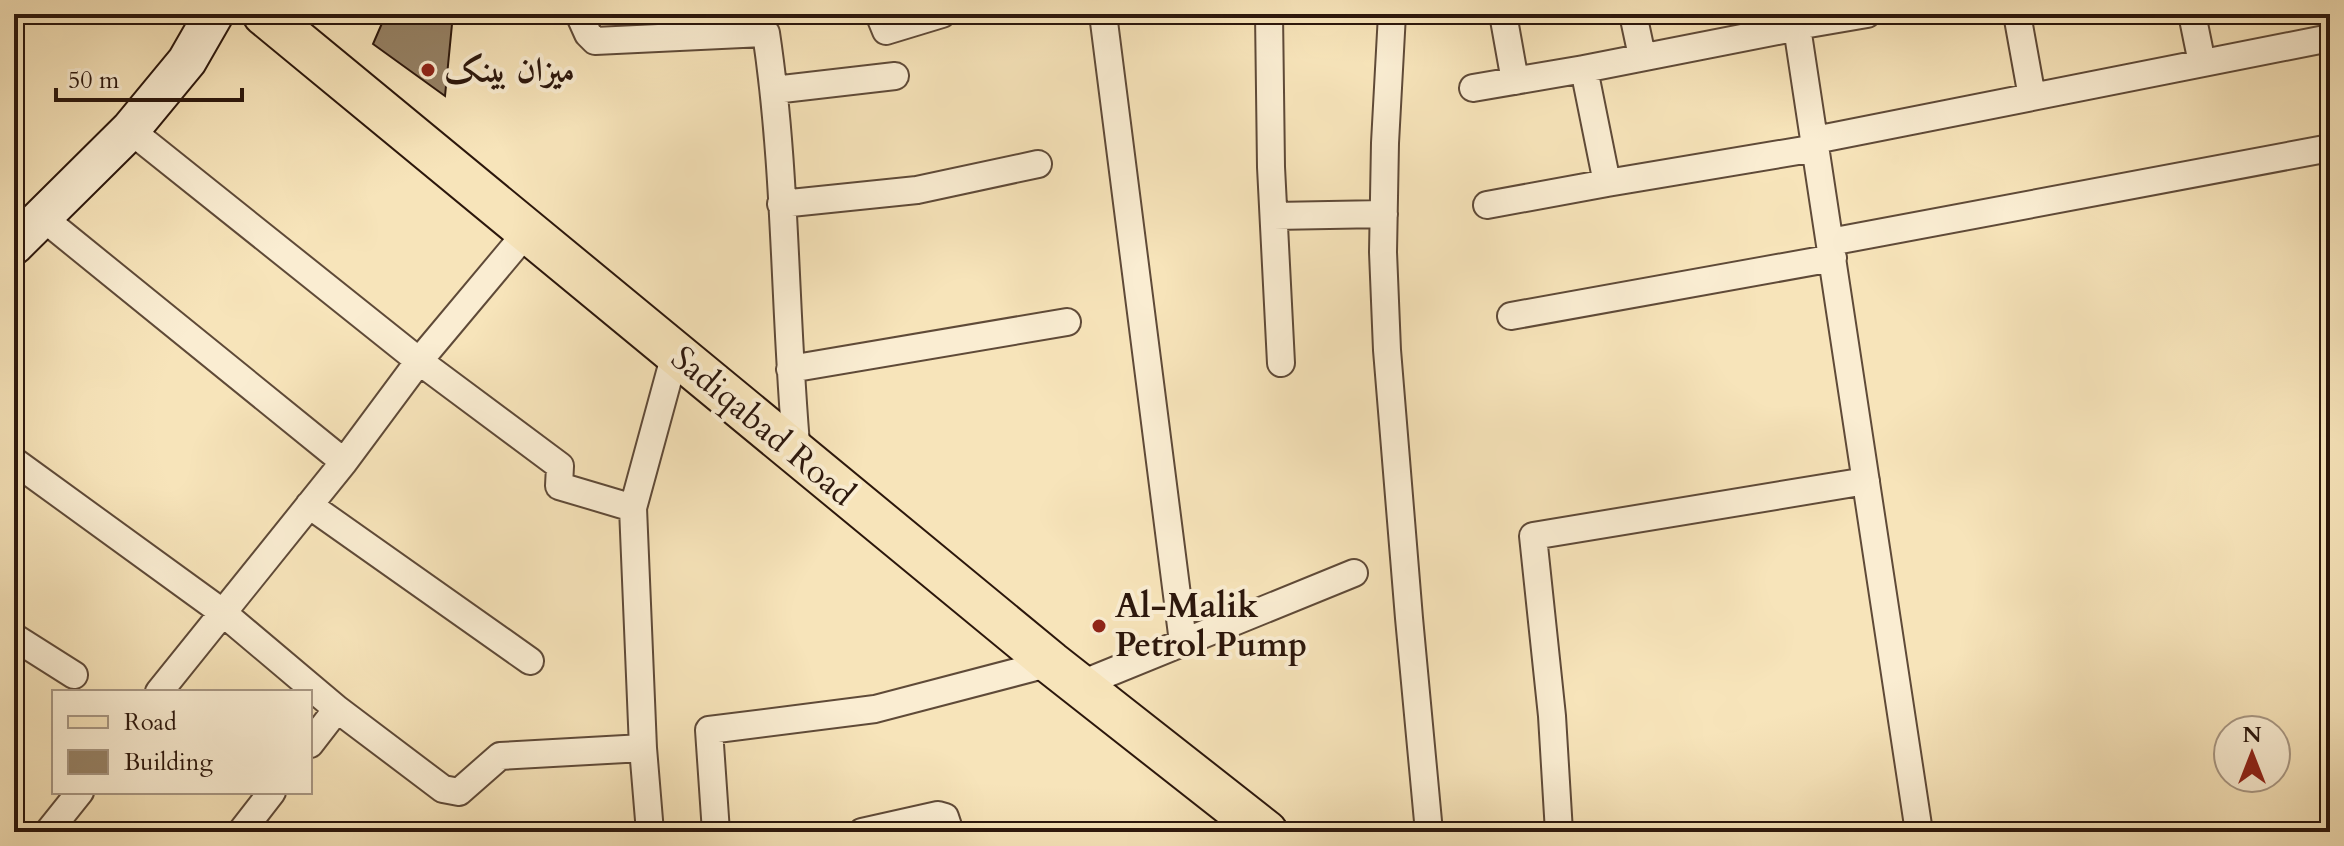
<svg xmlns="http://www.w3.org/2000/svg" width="2344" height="846" font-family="Cardo,Amiri,serif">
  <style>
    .building { fill: #968266; stroke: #2c170c; stroke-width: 2 }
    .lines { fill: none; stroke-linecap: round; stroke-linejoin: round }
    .street-casing { stroke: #5f4a38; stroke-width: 30 }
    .secondary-casing { stroke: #2c170c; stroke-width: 42 }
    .primary-casing { stroke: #2c170c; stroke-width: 46 }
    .street { stroke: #faedd2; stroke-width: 26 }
    .secondary { stroke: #faedd2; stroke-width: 38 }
    .primary { stroke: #f7e4ba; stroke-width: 42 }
    .poi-dot { fill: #8f2418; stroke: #faedd2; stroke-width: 3 }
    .labels { text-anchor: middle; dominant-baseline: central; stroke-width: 8; stroke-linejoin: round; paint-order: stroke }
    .poi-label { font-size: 34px; font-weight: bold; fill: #2c170c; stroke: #faedd2; text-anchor: start }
    .street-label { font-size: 34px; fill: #2c170c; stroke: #faedd2 }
  </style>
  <rect width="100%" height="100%" fill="#f7e4ba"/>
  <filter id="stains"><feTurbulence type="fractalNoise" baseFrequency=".0025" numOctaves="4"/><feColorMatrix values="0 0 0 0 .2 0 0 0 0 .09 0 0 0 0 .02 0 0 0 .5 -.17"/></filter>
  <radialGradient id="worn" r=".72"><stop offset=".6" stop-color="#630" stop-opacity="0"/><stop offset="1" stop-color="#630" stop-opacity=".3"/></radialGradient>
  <!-- building -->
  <path class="building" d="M386 14H453L445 96 373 44Z"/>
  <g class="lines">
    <!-- street casing -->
    <g class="street-casing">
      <path id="street" d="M579 14 588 34 595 41 766 33C787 172 784 314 797 455
        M879 14 886 31 942 14
        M1103 14 1183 642
        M1269 14 1271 167 1281 363
        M1392 14 1385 143 1383 252 1387 350 1409 618 1429 832
        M1503 14 1515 81
        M1633 14 1642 56
        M1795 14 1919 832
        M2017 14 2032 97
        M2192 14 2202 63
        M1797 26 1867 14
        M1584 69 1607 183 1816 148
        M1473 88 1584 69 1798 27
        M774 90 895 76
        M130 130 419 361 560 466 559 486 633 508
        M1815 140 2330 38
        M781 204 917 190 1038 164
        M1487 205 1607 183
        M1274 216 1384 214
        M42 217 344 462
        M1830 242 2330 148
        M1511 316 1833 258
        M790 369 1067 322
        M14 461 222 612 337 709
        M309 505 530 661
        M14 637 74 675
        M1079 685 1354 573
        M159 692 344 462 419 361 527 232
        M310 744 337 709 443 789 459 792 500 756 643 748
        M48 832 80 792
        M241 832 272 792
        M650 832 643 748 633 508 675 354
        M716 832 709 730 875 709 1051 663
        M862 832 938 815 945 817 950 832
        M1559 832 1552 716 1533 536 1866 481"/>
    </g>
    <!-- secondary casing -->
    <g class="secondary-casing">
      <path id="secondary" d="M14 245 130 130 187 61 214 14"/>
    </g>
    <!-- primary casing -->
    <g class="primary-casing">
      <path id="primary" d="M264 14 1051 663 1266 832"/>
    </g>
    <!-- street -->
    <use href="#street" class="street"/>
    <!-- secondary -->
    <use href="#secondary" class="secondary"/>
    <!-- primary -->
    <use href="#primary" class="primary"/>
  </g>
  <!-- markers -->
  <g class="poi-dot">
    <circle cx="428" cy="70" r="8"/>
    <circle cx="1099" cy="626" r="8"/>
  </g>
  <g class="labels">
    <!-- poi labels -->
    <g class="poi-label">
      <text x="444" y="70">میزان بینک</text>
      <text x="1115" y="606">Al-Malik<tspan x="1115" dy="39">Petrol Pump</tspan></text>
    </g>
    <!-- street labels -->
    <g class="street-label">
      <text transform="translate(763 426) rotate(40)">Sadiqabad Road</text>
    </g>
  </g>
  <!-- margin -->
  <rect width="2344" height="846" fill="none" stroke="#f7e4ba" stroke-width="48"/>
  <rect x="16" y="16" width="2312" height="814" fill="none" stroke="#2c170c" stroke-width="4"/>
  <rect x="24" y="24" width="2296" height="798" fill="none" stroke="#2c170c" stroke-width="2"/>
  <!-- legend -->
  <rect x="52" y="690" width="260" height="104" fill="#faedd2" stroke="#a89783" stroke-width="2"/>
  <rect x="68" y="716" width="40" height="12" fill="#f7e4ba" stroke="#a89783" stroke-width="2"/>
  <text x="124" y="730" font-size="24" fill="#2c170c">Road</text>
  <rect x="68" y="750" width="40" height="24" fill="#968266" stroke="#a89783" stroke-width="2"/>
  <text x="124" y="770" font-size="24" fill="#2c170c">Building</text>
  <!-- north arrow -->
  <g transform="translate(2252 754)"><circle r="38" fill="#faedd2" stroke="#a89783" stroke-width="2"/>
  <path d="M0-6L14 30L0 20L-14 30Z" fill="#8f2418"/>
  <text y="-12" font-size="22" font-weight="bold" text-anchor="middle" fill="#2c170c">N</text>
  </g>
  <!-- scale -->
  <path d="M56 88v12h186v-12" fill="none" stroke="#2c170c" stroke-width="4"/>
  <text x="68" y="88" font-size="24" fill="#2c170c" stroke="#faedd2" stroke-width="6" paint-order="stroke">50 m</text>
  <rect width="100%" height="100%" filter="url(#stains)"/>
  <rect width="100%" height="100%" fill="url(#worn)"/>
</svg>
